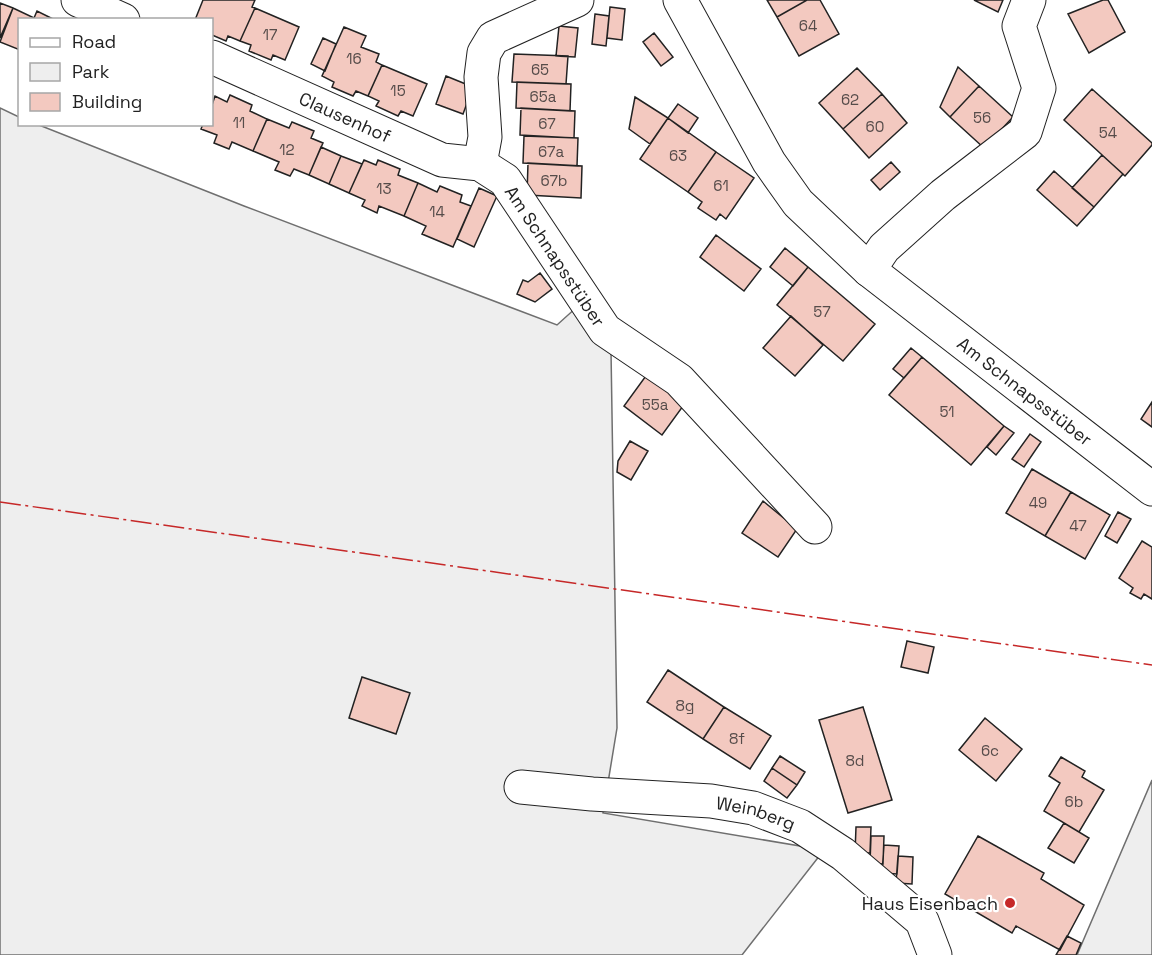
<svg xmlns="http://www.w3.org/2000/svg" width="1152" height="955" font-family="'Space Grotesk',sans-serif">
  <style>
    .green { fill: #eee; stroke: #6f6f6f; stroke-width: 1.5 }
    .building { fill: #f3c9c0; stroke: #222; stroke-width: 1.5 }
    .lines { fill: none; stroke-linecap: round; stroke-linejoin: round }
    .minor-casing { stroke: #222; stroke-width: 35 }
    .minor { stroke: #fff; stroke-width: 33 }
    .power { stroke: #c62828; stroke-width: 1.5; stroke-dasharray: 21 4.5 3 4.5; stroke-linecap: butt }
    .poi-dot { fill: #c62828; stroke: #fff; stroke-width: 2 }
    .labels { text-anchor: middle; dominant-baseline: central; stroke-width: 4.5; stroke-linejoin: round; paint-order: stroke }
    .number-label { font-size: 15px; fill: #564c4a }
    .street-label { font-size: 18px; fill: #222; stroke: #fff }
    .poi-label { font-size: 18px; fill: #222; stroke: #fff; text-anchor: end }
  </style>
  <rect width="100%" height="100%" fill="#fff"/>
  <!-- green -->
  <path class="green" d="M0 108 19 117 20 124 39 125 244 206 557 325 578 306 611 351 617 728 603 813 824 850 742 955H0Z
    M1152 780V955H1077Z"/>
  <!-- building -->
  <path class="building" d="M203 0H255L252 7 255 8 240 41 228 36 226 41 212 35V20H195Z
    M767 0H807L777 17Z
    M807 0H820L839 34 799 56 777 17Z
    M974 0H1003L998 12Z
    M1103 0H1108L1125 32 1089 53 1068 14Z
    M0 3 13 8 0 38Z
    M610 7 625 9 622 40 607 38Z
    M13 8 34 18 37 11 55 20H20V50L0 42Z
    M255 8 299 27 285 60 273 55 271 60 249 51 251 45 240 41Z
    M595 14 609 16 606 46 592 44Z
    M559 26 578 28 575 57 556 56Z
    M344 27 366 36 361 47 379 54 376 62 382 65 368 96 356 91 353 96 332 87 334 82 322 76Z
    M654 33 673 57 661 66 643 42Z
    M323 38 336 44 325 71 311 64Z
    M514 54 568 56 566 84 512 82Z
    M382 65 427 84 413 116 401 111 398 116 376 106 379 101 368 96Z
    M958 67 979 86 950 117 940 107Z
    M857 68 882 94 843 129 819 103Z
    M446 76 473 87 463 114 436 104Z
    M517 82 571 84 570 111 516 108Z
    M979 86 1013 117 984 148 950 117Z
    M1092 89 1152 143V145L1125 176 1064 120Z
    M882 94 907 123 869 158 843 129Z
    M230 95 252 105 250 111 267 119 253 151 232 142 229 149 214 143 217 135 201 129 203 124H212V105L215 96 227 102Z
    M635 97 668 118 650 144 629 129Z
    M678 104 698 118 688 133 668 118Z
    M521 108 575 111 574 138 520 135Z
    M668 118 716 152 688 192 640 159Z
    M267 119 289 128 292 122 314 131 311 138 323 143 309 175 294 169 290 176 275 170 279 162 253 151Z
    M524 136 578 138 577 166 523 163Z
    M321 147 341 156 329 184 309 175Z
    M716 152 754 178 726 219 720 214 716 220 698 208 702 202 688 192Z
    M1102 155 1123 174 1094 207 1072 188Z
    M341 156 362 164 349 193 329 184Z
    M364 160 376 165 378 160 400 169 398 175 418 183 404 216 379 206 377 213 362 206 365 200 349 193Z
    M891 162 900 172 880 190 871 180Z
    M528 163 582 166 581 198 527 195Z
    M1054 171 1094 207 1077 226 1037 190Z
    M418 183 437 192 440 186 462 195 460 202 471 206 453 247 422 234 426 226 404 216Z
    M479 188 497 196 474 247 457 239Z
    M716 235 761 269 744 291 700 257Z
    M785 248 808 267 793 286 770 267Z
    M808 267 875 324 843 361 777 305Z
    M540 273 552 289 535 302 517 294 523 280 528 282Z
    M791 316 823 345 795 376 763 348Z
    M911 348 922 357 904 378 893 369Z
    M922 357 1004 426 971 465 889 395Z
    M648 373 686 402 662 435 624 406Z
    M1152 402V427L1141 419Z
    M1004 426 1014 433 996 455 987 447Z
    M1030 434 1041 442 1024 467 1012 459Z
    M630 441 648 451 631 480 617 472 618 461Z
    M1032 469 1071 492 1045 536 1006 513Z
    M1071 492 1110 515 1085 559 1045 536Z
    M763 501 797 529 778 557 742 533Z
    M1118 512 1131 519 1117 543 1105 536Z
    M1142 541 1152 547V599L1144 594 1141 599 1130 593 1133 588 1119 578Z
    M907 641 934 647 928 673 901 667Z
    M668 670 724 707 703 739 647 702Z
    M362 677 410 693 396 734 349 718Z
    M724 707 771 736 750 769 703 739Z
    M863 707 892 800 848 813 819 720Z
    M985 718 1022 749 996 781 959 750Z
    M780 756 805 772 797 785 772 768Z
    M1061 757 1085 771 1082 777 1104 790 1079 832 1044 811 1060 783 1049 776Z
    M772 768 797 785 787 798 764 781Z
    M1064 823 1089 838 1074 863 1048 848Z
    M856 827H871L870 853H855Z
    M871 836H884L883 864 870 863Z
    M978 836 1044 873 1041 879 1084 905 1060 950 1016 926 1012 933 945 894Z
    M884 845 899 846 897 874 882 873Z
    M898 856 913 857 912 884 896 883Z
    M1067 936 1081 943 1076 955H1056Z"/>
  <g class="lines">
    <!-- minor casing -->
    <g class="minor-casing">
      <g id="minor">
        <path d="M78 0 123 20"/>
        <path id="s1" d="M680 0 769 162 798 203 869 270 1152 489"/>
        <path id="s2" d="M212 57 442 160 480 164 505 180 605 330 679 380 815 527"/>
        <path d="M480 164 485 137 481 77 484 53 493 38 577 0"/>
        <path d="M869 270 884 248 943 195 1025 132 1039 88 1019 26 1029 0"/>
        <path id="s3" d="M521 787 592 794 711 801 753 808 800 826 843 854 922 921 935 955"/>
      </g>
    </g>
    <!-- minor -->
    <use href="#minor" class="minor"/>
    <!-- power -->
    <path class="power" d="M0 502 1152 665"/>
  </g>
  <!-- markers -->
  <circle class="poi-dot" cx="1010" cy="903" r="6"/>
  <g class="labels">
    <!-- number labels -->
    <g class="number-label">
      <text x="808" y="25">64</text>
      <text x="270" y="34">17</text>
      <text x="354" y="58">16</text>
      <text x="540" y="69">65</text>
      <text x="398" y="90">15</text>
      <text x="543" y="96">65a</text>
      <text x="850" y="99">62</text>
      <text x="982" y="117">56</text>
      <text x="239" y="122">11</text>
      <text x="547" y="123">67</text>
      <text x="875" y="126">60</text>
      <text x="1108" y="132">54</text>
      <text x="287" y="149">12</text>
      <text x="551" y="151">67a</text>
      <text x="678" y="155">63</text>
      <text x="554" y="180">67b</text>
      <text x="721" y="185">61</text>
      <text x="384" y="188">13</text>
      <text x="437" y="211">14</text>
      <text x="822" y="311">57</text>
      <text x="655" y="404">55a</text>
      <text x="947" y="411">51</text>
      <text x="1038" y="502">49</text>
      <text x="1078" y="525">47</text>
      <text x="685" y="705">8g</text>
      <text x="737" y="738">8f</text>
      <text x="990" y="750">6c</text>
      <text x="855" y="760">8d</text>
      <text x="1074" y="801">6b</text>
    </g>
    <!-- street labels -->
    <g class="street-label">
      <text stroke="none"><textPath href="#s2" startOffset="146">Clausenhof</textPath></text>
      <text stroke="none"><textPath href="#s2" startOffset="411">Am Schnapsstüber</textPath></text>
      <text stroke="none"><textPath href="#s1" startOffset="530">Am Schnapsstüber</textPath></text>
      <text stroke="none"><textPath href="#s3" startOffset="237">Weinberg</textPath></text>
    </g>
    <!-- poi labels -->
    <g class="poi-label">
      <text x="998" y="903">Haus Eisenbach</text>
    </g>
  </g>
  <!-- legend -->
  <rect x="18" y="18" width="195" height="108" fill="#ffffff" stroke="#a7a7a7" stroke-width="1.5"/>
  <rect x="30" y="38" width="30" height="9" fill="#ffffff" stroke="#a7a7a7" stroke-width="1.5"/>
  <text x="72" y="48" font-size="18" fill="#222222">Road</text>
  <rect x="30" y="63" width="30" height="18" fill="#eeeeee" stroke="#a7a7a7" stroke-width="1.5"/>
  <text x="72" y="78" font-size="18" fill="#222222">Park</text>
  <rect x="30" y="93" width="30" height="18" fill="#f3c9c0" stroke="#a7a7a7" stroke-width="1.5"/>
  <text x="72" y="108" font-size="18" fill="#222222">Building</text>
</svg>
